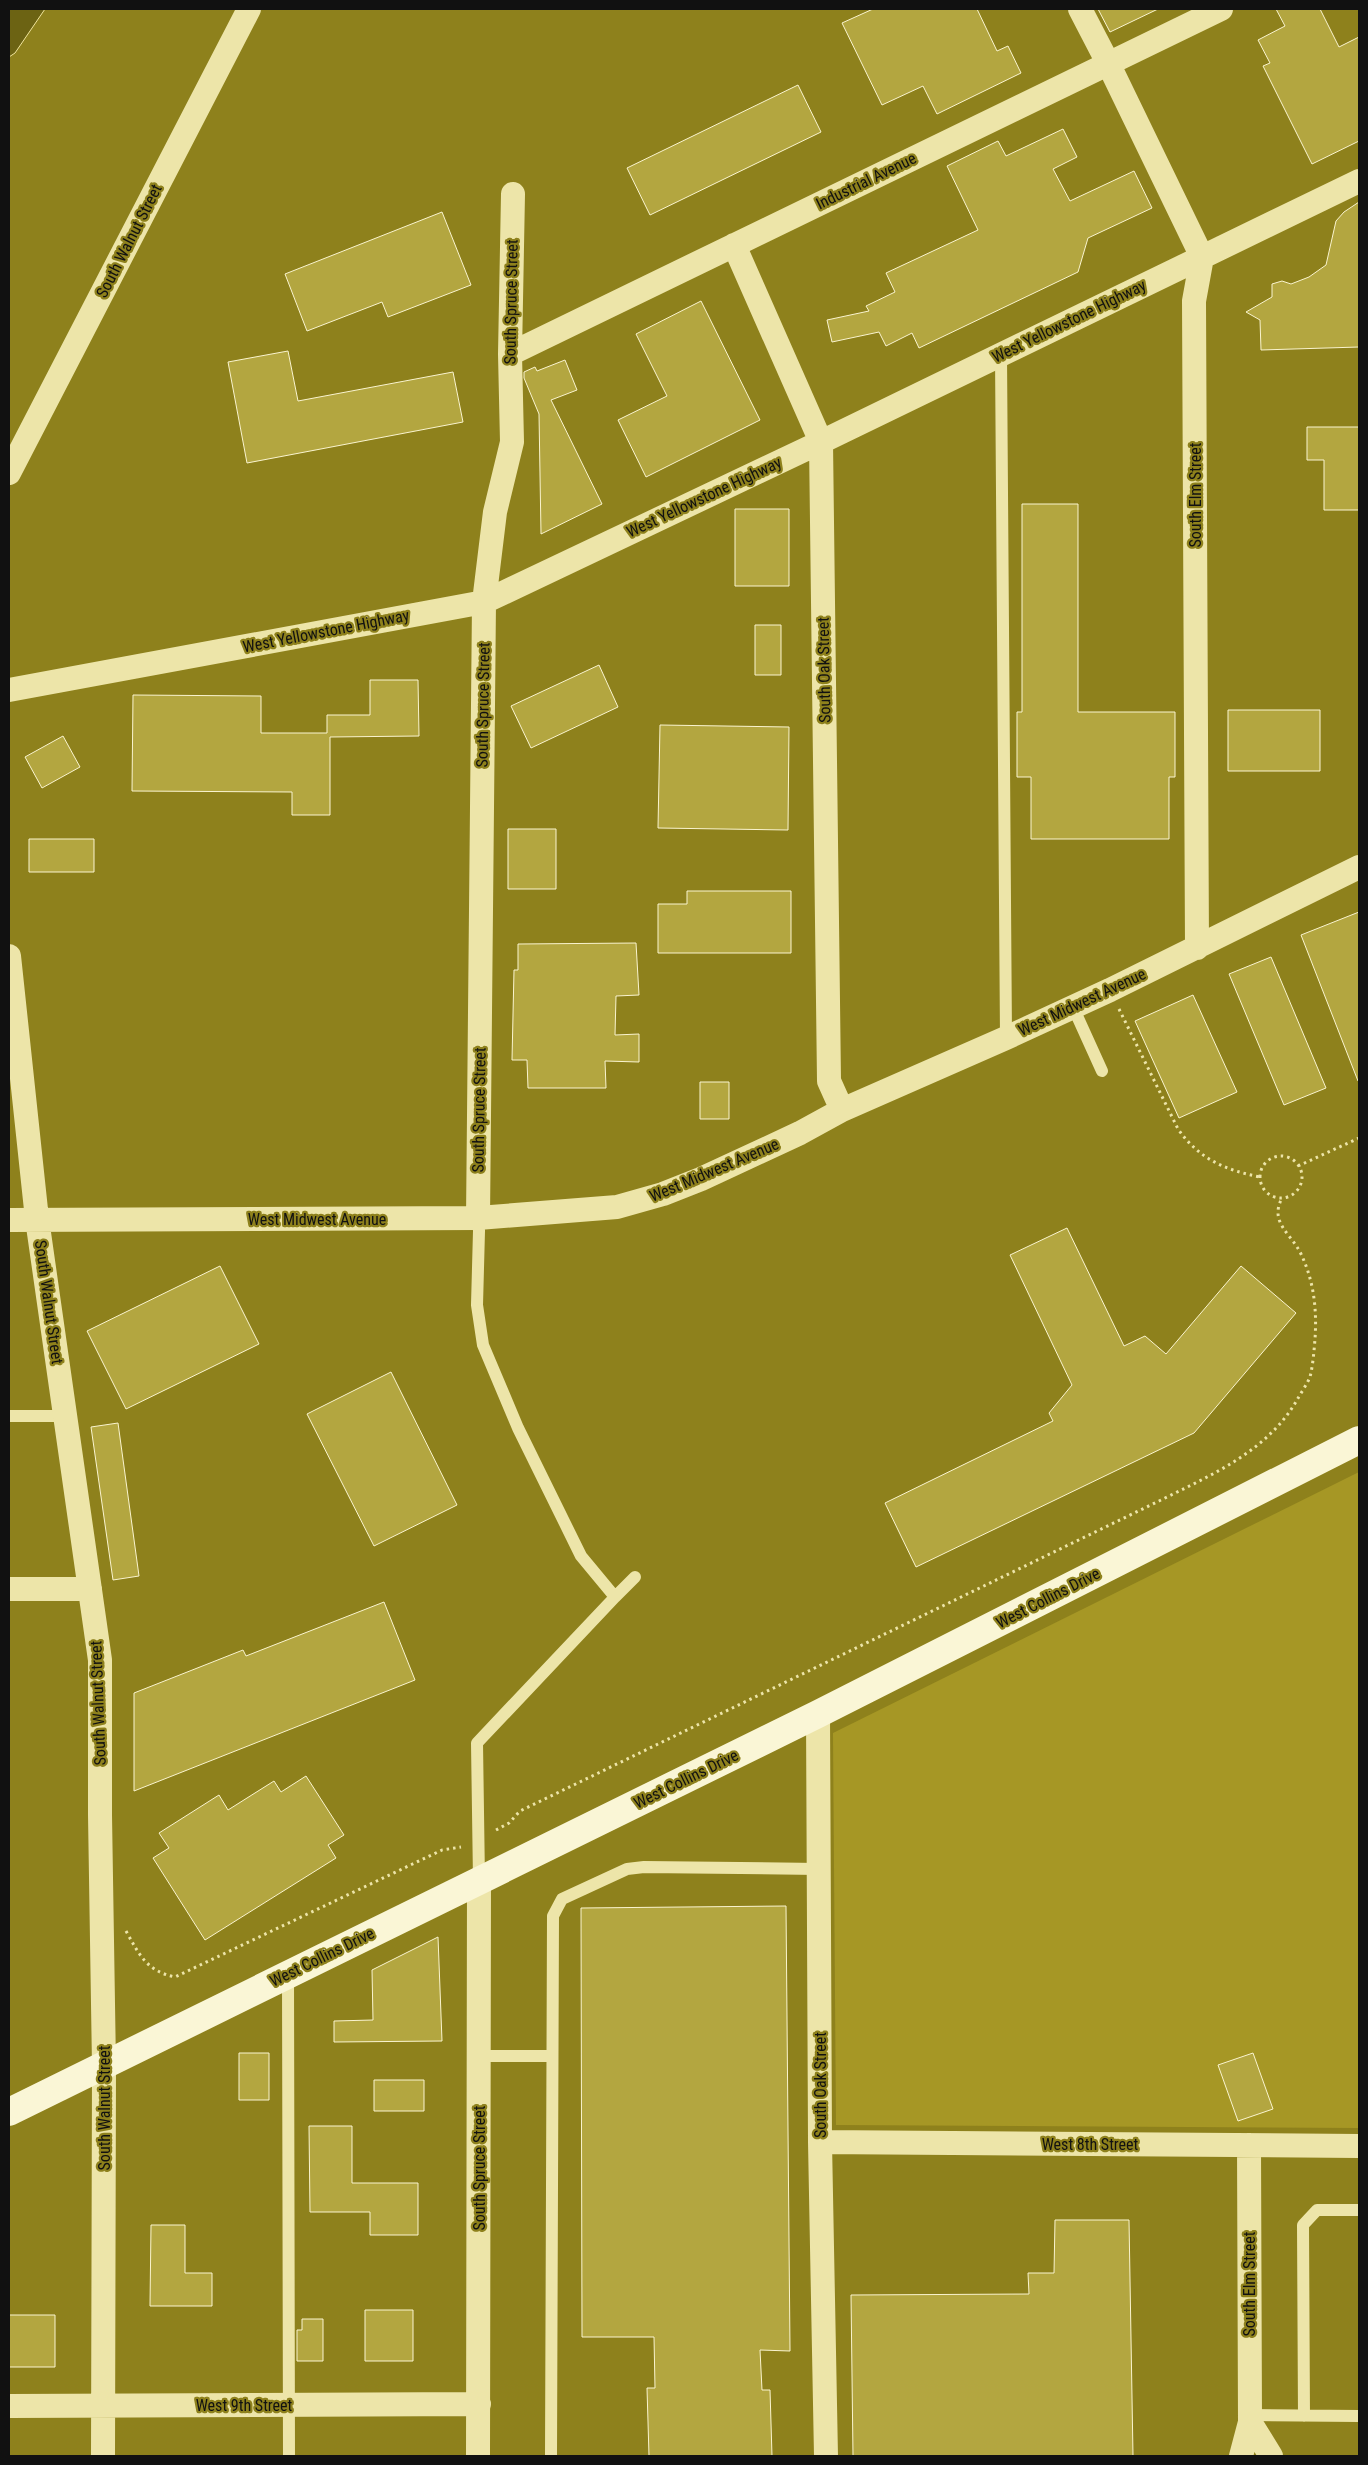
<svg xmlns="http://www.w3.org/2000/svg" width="1368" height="2465" font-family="'Roboto Condensed',sans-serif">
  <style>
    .green { fill: #a69725 }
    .water { fill: #6c6313; stroke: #efe49c }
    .building { fill: #b3a640; stroke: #faf4cf }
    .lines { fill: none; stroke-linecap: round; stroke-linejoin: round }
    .path { stroke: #ede5a9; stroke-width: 3; stroke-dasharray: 2.5 4; stroke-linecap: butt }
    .service { stroke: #ede5a9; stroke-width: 12 }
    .minor { stroke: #ede5a9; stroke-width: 24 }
    .secondary { stroke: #faf6d6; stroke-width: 28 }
    .labels { text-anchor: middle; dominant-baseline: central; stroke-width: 4.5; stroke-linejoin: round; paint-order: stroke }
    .street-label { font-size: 16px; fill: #111; stroke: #8e811c }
  </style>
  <rect width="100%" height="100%" fill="#8e811c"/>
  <!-- green -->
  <path class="green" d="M1359 1472V2128L836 2125 833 1733Z"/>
  <!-- water -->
  <path class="water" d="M9 9H45L15 53 9 57Z"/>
  <!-- building -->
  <path class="building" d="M873 9H977L997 51 1008 46 1021 73 937 114 923 86 882 105 842 23Z
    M1098 9H1158L1110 32Z
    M1276 9H1320L1339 47 1359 37V141L1312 164 1263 66 1270 63 1258 40 1285 26Z
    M798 85 821 132 650 215 627 168Z
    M1063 129 1077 157 1053 169 1070 201 1134 171 1152 208 1088 238 1078 272 919 348 912 333 886 346 879 332 832 342 827 320 869 311 866 306 895 292 886 273 978 230 947 166 998 141 1006 156Z
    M1359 202V347L1261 350 1260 320 1246 312 1272 297V284L1282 281 1291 284 1309 277 1326 265 1336 221 1344 212Z
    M442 212 471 285 388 317 382 302 307 331 285 274Z
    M701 301 760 420 646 477 618 420 667 396 636 334Z
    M288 351 298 401 453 372 463 422 247 463 228 362Z
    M565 360 577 390 551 400 602 504 541 534 539 414 524 378V372L535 367 537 371Z
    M1307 427H1359V510H1324V460H1307Z
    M1022 504H1078V712H1175V777H1169V839H1031V777H1017V712H1022Z
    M735 509H789V586H735Z
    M755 625H781V675H755Z
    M599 665 618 707 531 748 511 706Z
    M370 680H418L419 736 330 737V815H292V792L132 791 133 695 261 696V733H327V715H370Z
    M1228 710H1320V771H1228Z
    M660 725 789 727 788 830 658 828Z
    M63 736 80 767 42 788 25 757Z
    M508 829H556V889H508Z
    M29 839H94V872H29Z
    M687 891H791V953H658V904H687Z
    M1359 912V1081H1358L1301 935Z
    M636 943 639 995 616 996 615 1035 639 1034V1062L605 1061 606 1088H528L527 1060H512L514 970H518V944Z
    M1271 957 1326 1088 1284 1105 1229 974Z
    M1193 995 1237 1092 1179 1118 1135 1021Z
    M700 1082H729V1119H700Z
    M1067 1228 1124 1346 1145 1336 1166 1354 1241 1266 1296 1313 1194 1433 916 1567 885 1503 1053 1421 1049 1413 1072 1385 1010 1255Z
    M220 1266 259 1344 126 1409 87 1331Z
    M391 1372 457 1505 374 1546 307 1414Z
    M118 1423 139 1576 113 1580 91 1427Z
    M384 1602 415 1680 134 1791V1693L243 1650 246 1656Z
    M306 1776 344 1835 328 1845 336 1858 205 1940 153 1858 169 1848 159 1833 219 1795 228 1810 274 1781 281 1792Z
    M786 1906 790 2351 760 2350 762 2390H770L772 2456H649L647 2388H655L654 2337H582L581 1908Z
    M438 1937 442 2041 334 2042V2021L373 2020 372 1970Z
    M239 2053H269V2100H239Z
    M1253 2053 1273 2109 1238 2121 1218 2065Z
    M374 2080H424V2111H374Z
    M309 2126H352V2183H418V2235H370V2212H310Z
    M1055 2220H1129L1133 2456H853L851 2295 1029 2294 1028 2273H1054Z
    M151 2225H185V2273H212V2306H150Z
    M365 2310H413V2361H365Z
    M9 2315H55V2367H9Z
    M302 2319H323V2361H297V2330H302Z"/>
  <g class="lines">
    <!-- path -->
    <path class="path" d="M1119 1009 1178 1129C1199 1159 1225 1170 1260 1177
      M1260 1177a21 21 0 1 1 42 0a21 21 0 1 1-42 0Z
      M1298 1166 1359 1138
      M496 1830 509 1823 520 1811 1159 1501C1211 1475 1267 1452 1297 1400 1301 1393 1307 1384 1310 1377 1313 1365 1314 1351 1315 1339 1317 1310 1314 1281 1301 1254 1291 1233 1269 1223 1282 1198
      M126 1931C139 1954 146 1971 175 1977L442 1850 461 1847"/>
    <!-- service -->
    <path class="service" d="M1001 355 1006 1038
      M1073 1007 1102 1071
      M478 1218 479 1231 477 1305 483 1345 518 1428 581 1556 615 1597 477 1743 479 1880
      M9 1416H65
      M615 1597 635 1577
      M288 1974 289 2456
      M479 2056H552
      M1250 2415 1359 2416
      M1304 2416 1303 2225 1317 2210H1359
      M551 2456 553 1916 562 1899 627 1869 644 1867 819 1869"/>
    <!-- minor -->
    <path class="minor" d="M1080 9 1108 63 1202 257 1194 301 1197 948
      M734 245 821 442 829 1081 842 1110
      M510 354 1221 9
      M9 473 249 9
      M9 690 484 602 821 442 1359 181
      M9 956 37 1219 100 1660V1815L104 2066 103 2456
      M478 1218 484 602 495 512 512 442 510 354 513 194
      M9 1220 478 1218 617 1207 663 1194 701 1179 800 1133 842 1110 1006 1038 1110 990 1359 867
      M9 1589H90
      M818 1714 820 2142 826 2456
      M820 2142 1359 2146
      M9 2406 479 2404
      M1250 2422 1271 2456
      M478 2456 479 1880
      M1241 2456 1250 2422 1249 2145"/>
    <!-- secondary -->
    <path class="secondary" d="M9 2112 818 1714 1359 1440"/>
  </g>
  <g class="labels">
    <!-- street labels -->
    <g class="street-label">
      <text transform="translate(866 181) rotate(-26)">Industrial Avenue</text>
      <text transform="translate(129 241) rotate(-63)">South Walnut Street</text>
      <text transform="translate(511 302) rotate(-89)">South Spruce Street</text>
      <text transform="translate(1069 321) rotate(-26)">West Yellowstone Highway</text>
      <text transform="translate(1195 495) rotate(-90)">South Elm Street</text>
      <text transform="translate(704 497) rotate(-25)">West Yellowstone Highway</text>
      <text transform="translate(326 631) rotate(-11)">West Yellowstone Highway</text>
      <text transform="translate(824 670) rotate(-91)">South Oak Street</text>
      <text transform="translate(483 705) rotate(-89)">South Spruce Street</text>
      <text transform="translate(1082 1002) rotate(-25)">West Midwest Avenue</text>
      <text transform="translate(479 1110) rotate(-89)">South Spruce Street</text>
      <text transform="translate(714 1170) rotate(-23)">West Midwest Avenue</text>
      <text x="317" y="1219">West Midwest Avenue</text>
      <text transform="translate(49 1302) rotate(82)">South Walnut Street</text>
      <text transform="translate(1048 1598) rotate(-27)">West Collins Drive</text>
      <text transform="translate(98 1703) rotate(-92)">South Walnut Street</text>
      <text transform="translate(686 1779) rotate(-26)">West Collins Drive</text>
      <text transform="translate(322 1957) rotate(-26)">West Collins Drive</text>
      <text transform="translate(820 2085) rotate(-90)">South Oak Street</text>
      <text transform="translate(104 2108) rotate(-90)">South Walnut Street</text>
      <text x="1090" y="2144">West 8th Street</text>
      <text transform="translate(479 2168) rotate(-90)">South Spruce Street</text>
      <text transform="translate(1249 2284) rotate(-90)">South Elm Street</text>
      <text x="244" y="2405">West 9th Street</text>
    </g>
  </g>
  <!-- border -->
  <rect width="1368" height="2465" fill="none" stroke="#111111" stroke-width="20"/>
</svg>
